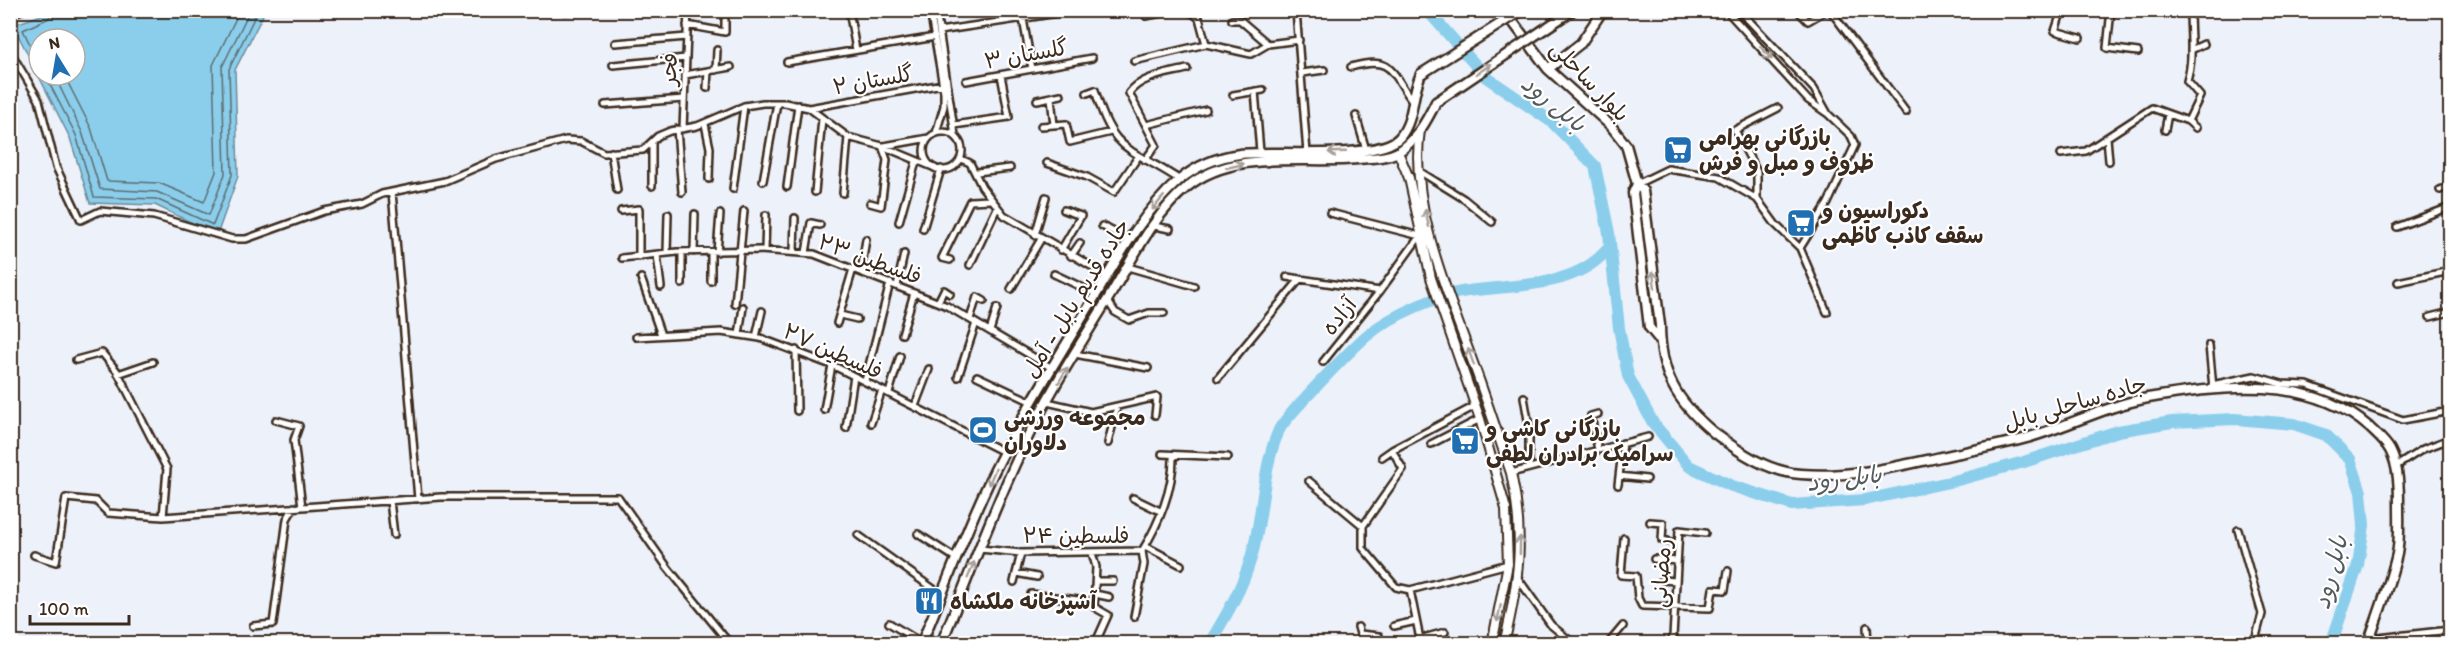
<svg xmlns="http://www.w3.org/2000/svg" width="2461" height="654" font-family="Itim,'Playpen Sans Arabic',sans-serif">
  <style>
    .water { fill: #8bceec; stroke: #6b8c9a; stroke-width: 1.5; fill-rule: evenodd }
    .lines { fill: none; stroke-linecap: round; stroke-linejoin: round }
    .shore { stroke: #5b6c70; stroke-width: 1.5 }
    .river { stroke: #8bceec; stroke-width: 12 }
    .street-casing { stroke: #3b2a1e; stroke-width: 10 }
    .secondary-casing { stroke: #3b2a1e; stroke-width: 12 }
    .primary-casing { stroke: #3b2a1e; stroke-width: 13 }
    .street { stroke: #fff; stroke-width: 5 }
    .secondary { stroke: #fff; stroke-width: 8 }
    .primary { stroke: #fff; stroke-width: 8 }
    .primary-bridge-casing { stroke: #3b2a1e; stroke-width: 13; stroke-linecap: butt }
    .primary-bridge { stroke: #fff; stroke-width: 8 }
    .oneway { stroke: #a79f9a }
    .labels { text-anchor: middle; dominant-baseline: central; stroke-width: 4.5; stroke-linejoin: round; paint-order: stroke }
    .street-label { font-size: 22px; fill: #3b2a1e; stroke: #fff }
    .poi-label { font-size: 22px; font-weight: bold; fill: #3b2a1e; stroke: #fff; text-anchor: start }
    .water-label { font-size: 24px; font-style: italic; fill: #535b5c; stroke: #fff }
  </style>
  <rect width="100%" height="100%" fill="#edf1fa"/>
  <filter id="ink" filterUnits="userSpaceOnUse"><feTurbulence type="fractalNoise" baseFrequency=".0167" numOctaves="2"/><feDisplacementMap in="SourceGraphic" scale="12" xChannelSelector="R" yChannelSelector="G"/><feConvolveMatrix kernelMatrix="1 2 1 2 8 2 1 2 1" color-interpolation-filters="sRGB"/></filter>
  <g filter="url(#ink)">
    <!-- water -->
    <path class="water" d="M53 11H265L235 70 238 176 217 235 155 205 90 203 70 138 13 25ZM39 39H75V75H39Z"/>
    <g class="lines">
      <!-- shore -->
      <path class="shore" d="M39 63 23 30 49 18 52 10
        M45 75 76 135 94 197 156 199 213 225 232 175 229 69 258 10
        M54 75 82 132 100 189 157 192 209 215 225 174 222 67 250 10
        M64 75 91 128 107 181 159 183 204 202 216 172 213 65 240 10"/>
      <!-- river -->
      <path class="river" d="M1427 10 1486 77 1552 122 1595 166 1609 233 1619 328 1628 376 1653 423 1689 466 1732 486 1792 505 1865 500 1954 481 2024 462 2118 431 2172 422 2235 419 2294 424 2326 435 2350 459 2361 492 2364 525 2358 565 2331 644
        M1209 644C1226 616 1242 589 1251 558 1264 516 1261 471 1279 430 1284 418 1356 344 1369 334 1391 316 1439 294 1468 291 1516 284 1578 289 1610 246"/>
      <!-- street casing -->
      <g class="street-casing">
        <path id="street" d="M849 10 856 50
          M930 10 944 92V106L936 133
          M936 10 955 135
          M1188 10 1199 18 1206 44
          M1296 10 1307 153
          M1726 10 1808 100 1828 114 1814 89 1739 10
          M1797 10 1808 21 1827 10
          M1830 10 1906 112
          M2062 10 2055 31 2080 38
          M2111 10 2107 48 2138 52
          M565 11 572 10
          M793 12 802 10
          M10 14 22 10
          M1146 16 1178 10
          M1023 19 1032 69
          M1232 20H1240L1268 44
          M687 25 725 32V20
          M939 31 1078 10
          M615 43 687 37
          M2191 50 2204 44
          M10 51 39 100 56 167 81 220 100 211 154 216 232 239H246L324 211 362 204 382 194 445 181 496 159 566 140 581 141 604 153 643 150 658 136 670 131 697 126 744 106 763 103H785L809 108 848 137 882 146 935 168
          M1134 61 1206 44 1251 54 1268 44 1299 40
          M787 62 935 37
          M613 65 686 58
          M1351 67C1393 55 1391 72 1413 102
          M716 70 717 50
          M1302 73 1324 70
          M685 75 731 67
          M966 81 1092 58
          M707 88 708 71
          M1255 91 1260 152
          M1087 93 1095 90C1113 154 1130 147 1180 180
          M1233 95 1263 90
          M1051 98 1054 125
          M1037 100 1061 95
          M605 105 684 99
          M809 108 943 84
          M1778 108 1735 130 1757 172V199L1776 225 1800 248
          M1356 116 1366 150
          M2188 121 2196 128
          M705 124 710 148 709 179
          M954 125 1009 117 1001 75
          M1146 125 1206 110
          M1041 126 1066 124 1070 142 1111 132
          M683 128 688 10
          M677 129 682 192
          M2165 130 2168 114
          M924 151a19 19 0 1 1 38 0a19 19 0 1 1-38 0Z
          M2107 138 2109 161
          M884 146 929 138
          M611 152 617 190
          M2061 154 2086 151 2152 108 2188 121 2200 96 2187 81C2194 58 2190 35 2190 10
          M961 159 970 163 982 187 1004 215 1108 276
          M1145 160 1156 145 1129 93C1141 76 1167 74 1187 69
          M2450 161V162
          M1047 163 1087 177 1114 192 1138 157
          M1419 171 1464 199 1492 222
          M977 172 1010 168
          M763 181 777 103
          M1637 184 1668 169 1719 177 1757 199
          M652 186V142
          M787 187 798 105
          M733 189 744 106
          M2440 190 2450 186
          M392 192 418 499
          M815 192 822 119
          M843 193 848 137
          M870 203 881 206 887 160 882 146
          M621 211 639 209V257
          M899 222 916 162
          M1102 226 1130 240
          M1154 226 1170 229
          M2397 227 2450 207
          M923 229 941 169
          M1035 235 1046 197
          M765 250 766 215
          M1061 250 1081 216 1064 210
          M794 251 795 218
          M682 252V284
          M694 252 695 214
          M717 252 720 214
          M667 253 668 214
          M806 253 811 223 820 225
          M657 255 661 287
          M1071 256 1080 243
          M622 258 677 252 760 250 814 254 947 306 1052 368
          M950 260 942 258 970 201 990 200
          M970 265 997 208
          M1128 267 1194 286
          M861 272 866 239
          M1054 274 1096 294
          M1287 277 1380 291 1420 236 1330 213
          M641 278 661 335
          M711 281V252
          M2398 282 2450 271
          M897 286 904 254
          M1011 289 1041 239
          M1107 300 1115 312 1129 320 1149 313H1164
          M938 302 944 290 950 294
          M735 304 744 211
          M1827 312 1800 248 1828 203 1855 145 1851 136 1828 114
          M840 315 857 319
          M2430 317 2450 312
          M970 319 977 297 984 301
          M837 323 853 269
          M990 331 997 308
          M902 334 914 293
          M739 335 743 307
          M636 337 721 332 760 338 834 366 1004 452
          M756 337 762 311
          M2209 345 2213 388
          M796 350 797 411
          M1075 354 1148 368
          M76 360 102 353 117 371 167 469 163 517
          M1323 362 1380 291
          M118 374 153 362
          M977 376 1032 402
          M958 377 976 323
          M1218 378 1300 279
          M865 381 890 283
          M2212 385 2254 376 2282 384 2307 385 2403 420 2450 411
          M889 393 900 356
          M1524 397 1529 426V468
          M1047 402 1091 412 1157 397 1155 415
          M915 406 929 369
          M824 410 832 365
          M1598 414 1591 416 1598 450
          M276 420 299 426 294 440 302 507
          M871 423 882 390
          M846 428 854 376
          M1108 443 1117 407
          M1431 444 1480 419
          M1162 454 1228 457
          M1382 457 1392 450
          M2395 467 2423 449 2450 439
          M1511 473 1648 437
          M1619 476 1647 479
          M1309 481 1363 526V548L1396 587 1410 590
          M1618 485 1623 443
          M1133 498 1160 511
          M390 501 394 535
          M1650 522 1663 523 1662 540 1677 543
          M1363 526 1403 469 1392 450 1475 406
          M2238 530 2262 614 2254 644
          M918 534 957 559
          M858 535 942 595
          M1624 538 1621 575 1636 576 1638 598 1642 606 1710 608 1713 589 1725 590 1728 571
          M1145 546 1181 565
          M980 549 1021 553 1142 551C1159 524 1174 487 1173 455
          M1092 553 1096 567 1094 607 1108 615 1095 644
          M34 555 56 562 66 498 96 501 108 513 163 517 441 497H618L668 568 730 644
          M1654 559 1677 561
          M1016 573 1037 577
          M1517 577 1551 625 1574 644
          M1662 580 1676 581
          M1096 581H1113
          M1014 582 1021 553
          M1031 594 1094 602
          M1095 594 1109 597
          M1134 617 1144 564 1142 551
          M889 623 922 643
          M253 626 273 624 287 519 294 507
          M1394 626 1416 621
          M1358 627 1360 634 1379 636 1381 644
          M1867 627 1868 644
          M1420 639 1445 632
          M2369 639 2450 630
          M1421 644 1410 590 1508 564
          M1608 644 1623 626
          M1669 644 1673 637 1679 530 1705 533"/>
      </g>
      <!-- secondary casing -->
      <g class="secondary-casing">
        <path id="secondary" d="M1420 130C1409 204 1447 291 1472 360 1486 398 1498 435 1511 473 1525 535 1519 582 1504 644
          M1398 152 1409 178 1431 278 1480 419 1506 509 1508 564 1492 644"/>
      </g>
      <!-- primary casing -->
      <g class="primary-casing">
        <path id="primary" d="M1504 10 1548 69 1611 126 1626 145 1637 184
          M1543 30 1573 10
          M1548 69 1581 43 1603 10
          M1658 338 1649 327 1633 193 1637 184 1643 191 1660 325C1660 373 1676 401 1713 432 1739 452 1768 472 1801 474 1850 478 1894 467 1941 457 1968 451 1996 446 2023 439 2065 428 2105 406 2148 398 2221 385 2309 375 2369 427 2376 434 2385 441 2390 450 2399 467 2399 488 2399 506 2399 522 2400 538 2397 554 2390 584 2378 614 2368 644
          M921 644C948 582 971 515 1002 456 1030 401 1064 348 1096 295 1119 256 1143 212 1178 181 1195 167 1217 157 1240 154 1273 150 1380 161 1400 137 1415 119 1411 94 1421 74
          M941 644C969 577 993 508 1025 443 1049 391 1082 342 1111 294 1133 258 1154 214 1187 187 1233 149 1303 164 1358 159 1371 158 1386 158 1398 152 1416 141 1427 120 1436 102"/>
      </g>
      <!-- street -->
      <use href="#street" class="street"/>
      <!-- secondary -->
      <use href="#secondary" class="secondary"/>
      <!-- primary -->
      <use href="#primary" class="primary"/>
      <!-- primary-bridge casing -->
      <g class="primary-bridge-casing">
        <path id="primary-bridge" d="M1421 74 1522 10
          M1436 102 1543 30"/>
      </g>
      <!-- primary-bridge -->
      <use href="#primary-bridge" class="primary-bridge"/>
    </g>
    <!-- one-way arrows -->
    <defs><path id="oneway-shaft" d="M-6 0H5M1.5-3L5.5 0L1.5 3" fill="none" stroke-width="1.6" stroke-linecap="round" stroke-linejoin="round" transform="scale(1.5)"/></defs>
    <g class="oneway">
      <use href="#oneway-shaft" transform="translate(1766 53) rotate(48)"/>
      <use href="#oneway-shaft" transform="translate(1484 69) rotate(-34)"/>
      <use href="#oneway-shaft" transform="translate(1337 152) rotate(178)"/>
      <use href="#oneway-shaft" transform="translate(1235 166) rotate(-13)"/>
      <use href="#oneway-shaft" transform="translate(1158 203) rotate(130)"/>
      <use href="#oneway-shaft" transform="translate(1427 218) rotate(-102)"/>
      <use href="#oneway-shaft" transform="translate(1654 280) rotate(-97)"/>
      <use href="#oneway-shaft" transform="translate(1471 357) rotate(-110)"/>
      <use href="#oneway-shaft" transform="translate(1063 375) rotate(-60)"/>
      <use href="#oneway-shaft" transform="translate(992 477) rotate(113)"/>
      <use href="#oneway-shaft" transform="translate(1520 545) rotate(-89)"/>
      <use href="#oneway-shaft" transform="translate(971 570) rotate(-68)"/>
      <use href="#oneway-shaft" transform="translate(1499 613) rotate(102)"/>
    </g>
  </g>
  <!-- icons -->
  <defs>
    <g id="supermarket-square" transform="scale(1.5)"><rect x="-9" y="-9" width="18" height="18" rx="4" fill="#1f6fb2" stroke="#fff"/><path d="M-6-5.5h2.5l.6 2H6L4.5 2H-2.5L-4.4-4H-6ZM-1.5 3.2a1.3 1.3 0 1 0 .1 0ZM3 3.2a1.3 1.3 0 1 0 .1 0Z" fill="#fff"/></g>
    <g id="stadium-square" transform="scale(1.5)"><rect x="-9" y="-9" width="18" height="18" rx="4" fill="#1f6fb2" stroke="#fff"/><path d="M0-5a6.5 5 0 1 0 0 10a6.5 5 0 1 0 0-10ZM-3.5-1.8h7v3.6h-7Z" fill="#fff"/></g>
    <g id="restaurant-square" transform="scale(1.5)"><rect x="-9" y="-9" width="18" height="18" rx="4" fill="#1f6fb2" stroke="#fff"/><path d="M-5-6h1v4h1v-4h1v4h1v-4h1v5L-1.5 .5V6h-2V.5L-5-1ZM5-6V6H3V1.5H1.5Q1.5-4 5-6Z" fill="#fff"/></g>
  </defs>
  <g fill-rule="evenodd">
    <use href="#supermarket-square" x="1678" y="150"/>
    <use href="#supermarket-square" x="1801" y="223"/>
    <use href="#stadium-square" x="983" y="430"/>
    <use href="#supermarket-square" x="1465" y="441"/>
    <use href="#restaurant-square" x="929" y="601"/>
  </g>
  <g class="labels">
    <!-- street labels -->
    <g class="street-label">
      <text transform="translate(1026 54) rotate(-10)">گلستان ۳</text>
      <text transform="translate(669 69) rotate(-87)">فجر</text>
      <text transform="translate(873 80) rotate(-10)">گلستان ۲</text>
      <text transform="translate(1590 81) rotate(46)">بلوار ساحلی</text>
      <text transform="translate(870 259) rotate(20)">فلسطین ۲۳</text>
      <text transform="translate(1076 298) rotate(-58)">جاده قدیم بابل - آمل</text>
      <text transform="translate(1339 316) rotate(-51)">آزاده</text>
      <text transform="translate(833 351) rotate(24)">فلسطین ۲۷</text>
      <text transform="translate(2075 403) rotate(-16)">جاده ساحلی بابل</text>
      <text x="1076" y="535">فلسطین ۲۴</text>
      <text transform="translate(1661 573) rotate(-86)">رمضانی</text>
    </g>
    <!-- poi labels -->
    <g class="poi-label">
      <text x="1699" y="137">بازرگانی بهرامی<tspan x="1699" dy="25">ظروف و مبل و فرش</tspan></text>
      <text x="1822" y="210">دکوراسیون و<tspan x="1822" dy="25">سقف کاذب کاظمی</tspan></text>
      <text x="1004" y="417">مجموعه ورزشی<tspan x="1004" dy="25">دلاوران</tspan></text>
      <text x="1486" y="428">بازرگانی کاشی و<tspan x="1486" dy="25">سرامیک برادران لطفی</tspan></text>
      <text x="950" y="601">آشپزخانه ملکشاه</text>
    </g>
    <!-- water labels -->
    <g class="water-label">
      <text transform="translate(1554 103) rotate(39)">بابل رود</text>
      <text transform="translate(1844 478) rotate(-7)">بابل رود</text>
      <text transform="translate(2330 572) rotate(-75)">بابل رود</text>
    </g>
  </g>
  <!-- margin -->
  <rect width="2461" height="654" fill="none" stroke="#fff" stroke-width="36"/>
  <rect x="18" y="18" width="2425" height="618" fill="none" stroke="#3b2a1e" stroke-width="2" filter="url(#ink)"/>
  <!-- north arrow -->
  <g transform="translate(57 57) rotate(349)"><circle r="28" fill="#ffffff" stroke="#b1aaa5" stroke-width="1.5"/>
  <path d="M0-4.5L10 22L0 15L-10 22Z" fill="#1f6fb2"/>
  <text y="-9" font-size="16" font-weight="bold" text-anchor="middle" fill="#3b2a1e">N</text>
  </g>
  <!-- scale -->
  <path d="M30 615v9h99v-9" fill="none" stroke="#3b2a1e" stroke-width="3"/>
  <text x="39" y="615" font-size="18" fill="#3b2a1e" stroke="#ffffff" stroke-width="4.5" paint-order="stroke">100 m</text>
</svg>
